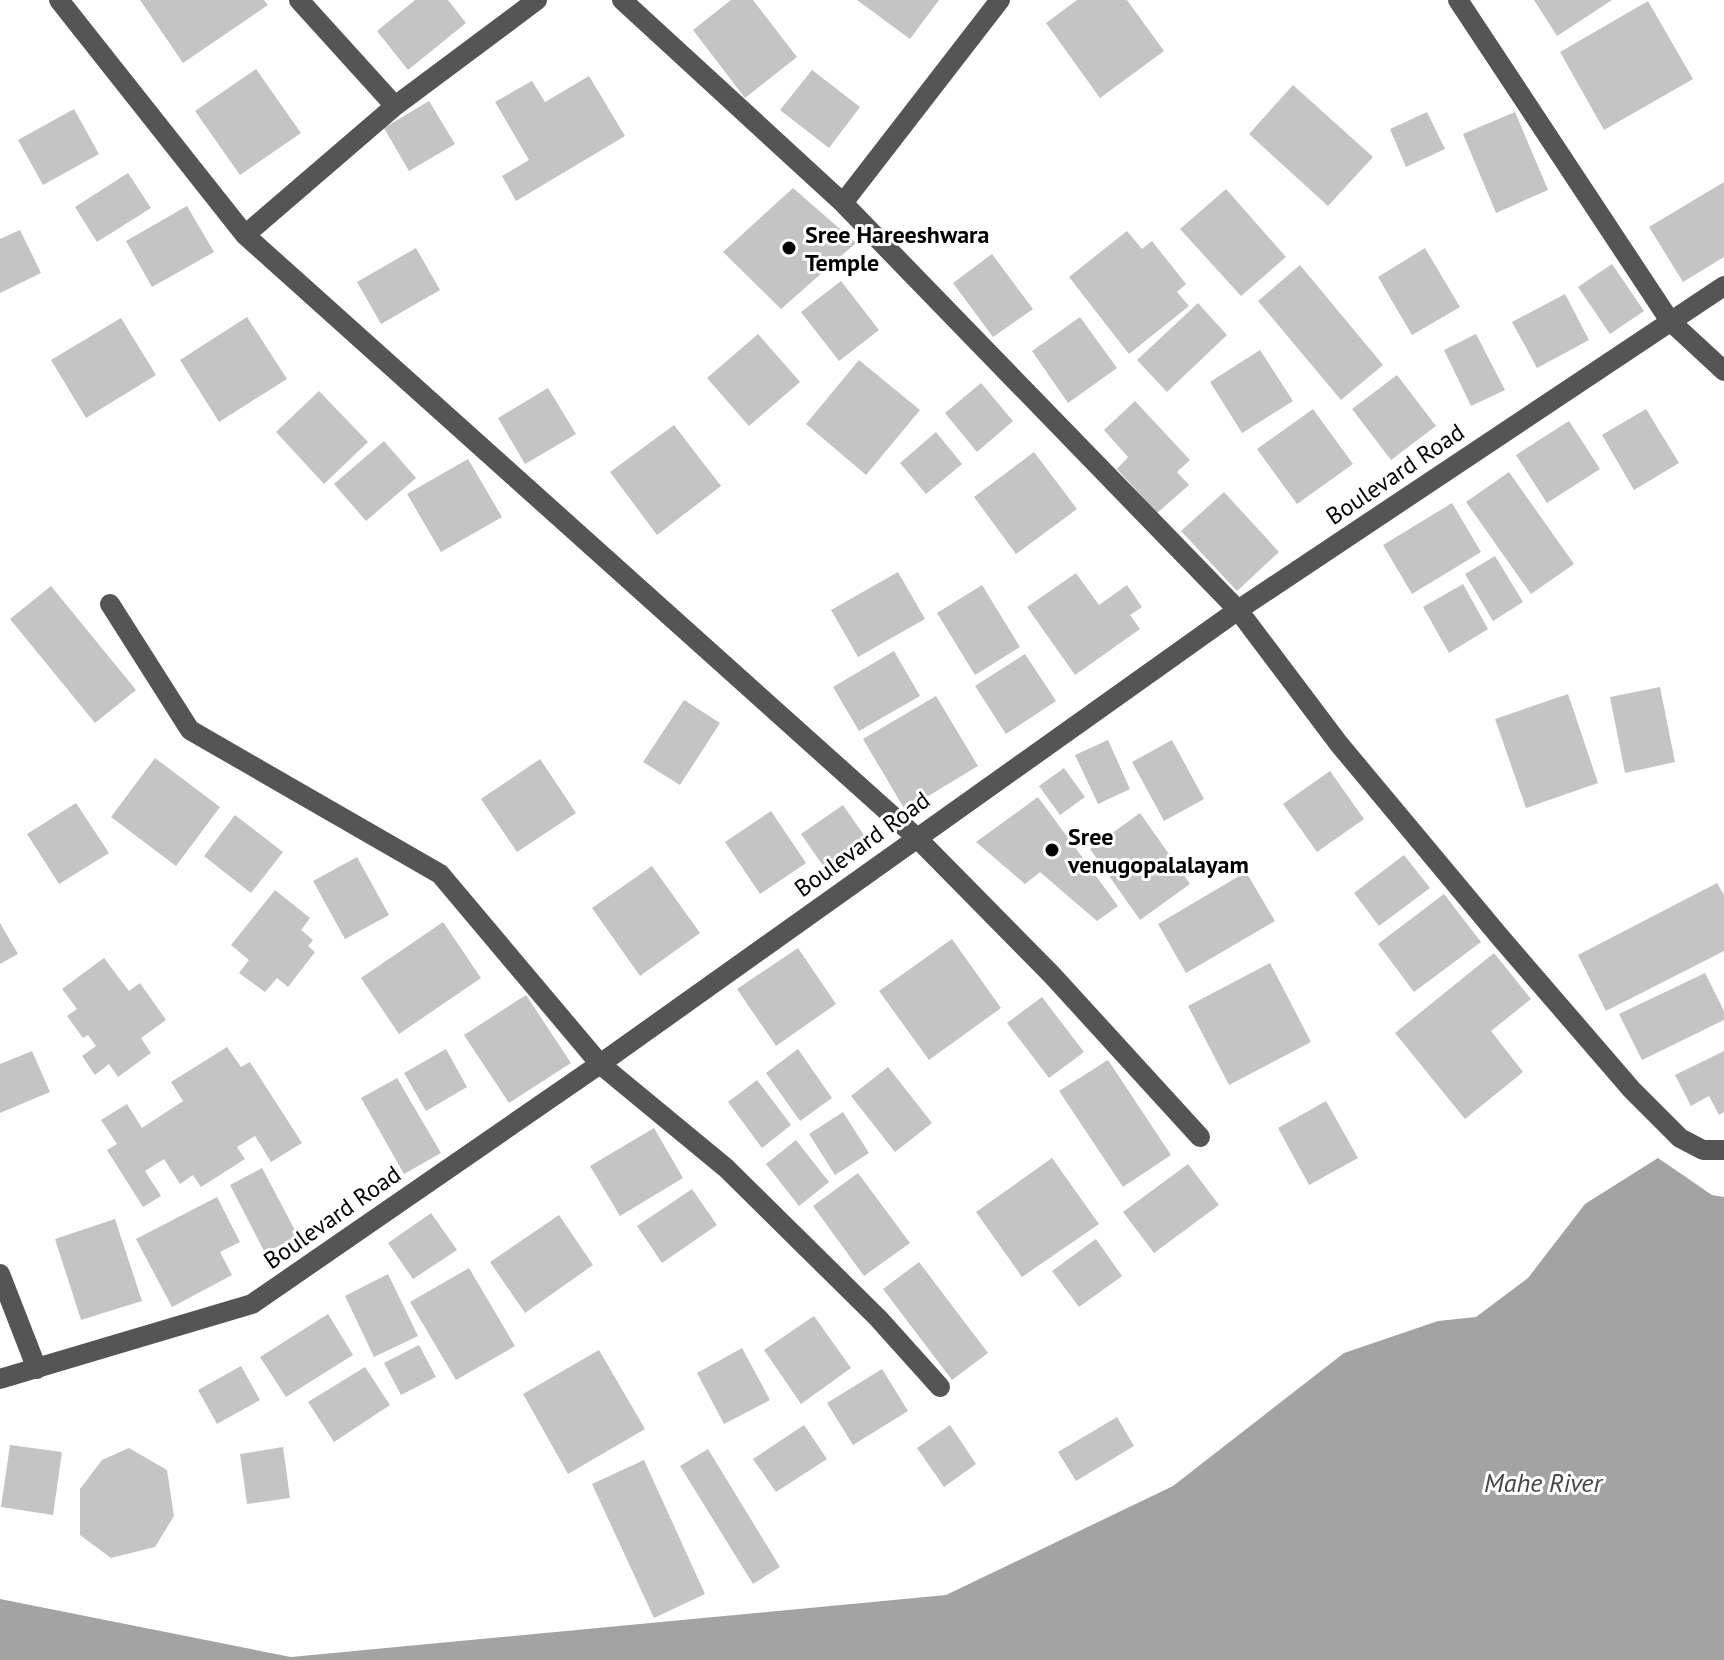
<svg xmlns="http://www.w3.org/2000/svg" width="1724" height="1660" font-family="'PT Sans',sans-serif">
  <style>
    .water { fill: #a3a3a3 }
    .building { fill: #c4c4c4 }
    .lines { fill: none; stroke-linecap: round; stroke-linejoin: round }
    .minor { stroke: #555; stroke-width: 20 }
    .poi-dot { fill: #000; stroke: #fff; stroke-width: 3 }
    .labels { text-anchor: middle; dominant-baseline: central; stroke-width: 6; stroke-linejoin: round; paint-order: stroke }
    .poi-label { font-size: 24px; font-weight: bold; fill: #000; stroke: #fff; text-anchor: start }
    .street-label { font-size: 24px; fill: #000; stroke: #fff }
    .water-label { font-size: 26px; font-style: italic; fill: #444; stroke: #fff }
  </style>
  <rect width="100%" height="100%" fill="#fff"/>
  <!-- water -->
  <path class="water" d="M1658 1158 1712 1195 1724 1197V1660H0V1599L291 1657 946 1595 1173 1486 1344 1353 1438 1321 1476 1317 1528 1278 1585 1204Z"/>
  <!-- building -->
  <path class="building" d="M140 0H264L268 5 183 63Z
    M415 0H448L466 23 408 70 377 31Z
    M731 0H753L797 57 745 98 693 30Z
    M857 0H939L910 39Z
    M1077 0H1127L1164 51 1100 98 1046 23Z
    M1534 0H1612L1557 36Z
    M1648 1 1693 79 1604 130 1560 52Z
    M256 69 301 133 240 175 195 111Z
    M812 70 860 107 829 148 780 110Z
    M589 76 625 136 516 201 502 176 529 160 495 102 532 81 545 102Z
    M1293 85 1373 157 1328 206 1249 134Z
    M429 101 455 144 409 171 384 128Z
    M74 109 99 154 43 185 18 140Z
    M1427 112 1445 149 1406 167 1390 129Z
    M1515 112 1548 190 1496 213 1463 134Z
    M128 173 151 208 97 242 75 207Z
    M1724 182V257L1683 282 1649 227Z
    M793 188 856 243 781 309 723 252Z
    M1226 189 1286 257 1241 296 1180 229Z
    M187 206 214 252 152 287 126 241Z
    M20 230 41 273 0 293V239Z
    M1127 231 1142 249 1152 241 1186 284 1177 292 1189 306 1129 354 1069 277Z
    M416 248 440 290 381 324 357 282Z
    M1425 248 1460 307 1412 335 1378 277Z
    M992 254 1033 309 993 337 953 283Z
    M1612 264 1644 311 1610 334 1578 287Z
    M1300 265 1383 365 1341 400 1258 301Z
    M841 281 879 330 839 361 801 312Z
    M1565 294 1589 340 1537 368 1512 322Z
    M1198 303 1227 335 1167 392 1137 360Z
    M247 317 287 379 219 422 180 360Z
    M1080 317 1117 368 1068 403 1032 351Z
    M121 318 156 375 86 418 51 360Z
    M758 334 800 382 749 426 707 378Z
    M1476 334 1505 390 1471 406 1444 350Z
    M1260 350 1293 401 1242 433 1210 382Z
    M859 360 920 410 866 475 806 424Z
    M1397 375 1436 426 1391 460 1352 409Z
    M981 383 1013 421 977 452 945 413Z
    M548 388 576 434 525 464 498 418Z
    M319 391 368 442 324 484 276 432Z
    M1135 401 1190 460 1177 472 1189 485 1157 513 1117 469 1128 457 1104 430Z
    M1313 409 1353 464 1297 504 1257 449Z
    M1646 409 1679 463 1634 490 1602 435Z
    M1569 421 1600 469 1547 503 1516 455Z
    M674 425 721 486 657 535 610 472Z
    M936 432 962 464 926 494 900 463Z
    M384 441 416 478 366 521 334 484Z
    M1034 452 1077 509 1016 554 974 497Z
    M468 459 502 517 441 552 407 494Z
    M1509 472 1574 564 1531 594 1466 502Z
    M1224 492 1279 552 1237 591 1181 531Z
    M1452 503 1481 552 1412 594 1383 545Z
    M1495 556 1523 602 1493 621 1465 574Z
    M898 572 925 619 858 657 831 610Z
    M1076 573 1099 605 1127 585 1142 607 1130 615 1140 629 1075 675 1027 607Z
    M1463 584 1488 629 1449 653 1423 607Z
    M982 585 1020 647 975 675 937 613Z
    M51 586 136 690 95 723 10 619Z
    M894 651 920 696 859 731 833 687Z
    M1025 654 1056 701 1006 734 975 686Z
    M1660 687 1675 762 1625 773 1610 697Z
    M1568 694 1598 783 1526 808 1495 719Z
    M936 696 978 766 905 810 863 739Z
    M684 700 720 723 680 785 643 762Z
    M1108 740 1130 789 1098 804 1075 755Z
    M1172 740 1204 799 1164 821 1132 762Z
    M155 758 220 807 176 866 111 817Z
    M540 759 576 813 517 852 481 799Z
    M1064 768 1085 797 1060 815 1039 786Z
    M1330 771 1364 819 1317 852 1283 804Z
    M1038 797 1118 906 1097 921 1040 872 1025 884 976 842Z
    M76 803 109 853 59 884 27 834Z
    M843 805 868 841 826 870 801 834Z
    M771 811 806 863 760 894 725 842Z
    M1140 813 1190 884 1140 920 1090 849Z
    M235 815 283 852 251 893 204 856Z
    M1404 855 1430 888 1379 926 1354 893Z
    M357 857 389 915 345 939 313 881Z
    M652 866 700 933 640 976 592 908Z
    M1246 872 1275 921 1186 973 1158 924Z
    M1717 883 1724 895V951L1606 1011 1578 955Z
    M275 890 310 918 301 930 313 940 308 946 315 952 288 987 277 978 265 992 239 973 249 960 231 945Z
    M1444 894 1481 942 1414 992 1378 944Z
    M443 922 481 978 399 1034 361 978Z
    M0 923 18 954 0 964Z
    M952 939 1001 1008 929 1060 879 991Z
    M798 948 836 1004 776 1046 737 989Z
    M1494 953 1531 999 1491 1031 1523 1072 1465 1119 1395 1033Z
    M104 958 129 991 140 983 166 1020 141 1038 151 1053 118 1077 109 1064 95 1075 82 1056 96 1046 88 1035 83 1038 67 1016 77 1009 62 989Z
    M1270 963 1311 1042 1229 1085 1188 1006Z
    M1705 973 1724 1011V1020L1642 1060 1619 1014Z
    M526 995 571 1063 509 1103 464 1035Z
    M1042 997 1084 1052 1049 1078 1007 1023Z
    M227 1047 241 1067 250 1062 302 1143 271 1162 255 1136 237 1147 245 1159 201 1187 193 1175 180 1184 164 1159 145 1171 161 1196 143 1207 107 1150 117 1144 101 1120 127 1104 142 1128 183 1101 171 1082Z
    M446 1049 467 1087 426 1111 404 1073Z
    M798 1049 832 1098 800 1121 766 1073Z
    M32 1051 50 1092 0 1113V1064Z
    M1724 1051V1112L1719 1115 1709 1096 1691 1106 1675 1075Z
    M1108 1060 1171 1155 1123 1187 1059 1091Z
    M888 1067 932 1123 895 1152 851 1096Z
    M397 1078 441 1153 404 1174 361 1098Z
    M757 1080 791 1125 762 1148 728 1102Z
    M1326 1101 1358 1158 1309 1185 1278 1128Z
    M843 1112 869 1153 835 1175 809 1134Z
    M654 1128 683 1178 620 1216 590 1166Z
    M796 1140 829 1182 799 1206 766 1164Z
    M1052 1158 1099 1224 1022 1277 976 1212Z
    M1188 1164 1219 1205 1154 1253 1123 1212Z
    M262 1168 298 1236 265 1253 230 1185Z
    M858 1173 910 1243 864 1276 813 1206Z
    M692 1189 717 1225 662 1263 637 1226Z
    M217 1197 240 1242 220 1252 232 1275 172 1307 136 1239Z
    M431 1213 457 1250 413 1279 388 1243Z
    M559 1215 593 1265 525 1313 490 1262Z
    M115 1219 142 1301 81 1320 55 1239Z
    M1096 1239 1122 1276 1079 1307 1052 1271Z
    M919 1262 988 1353 952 1380 883 1289Z
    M469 1268 515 1346 456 1380 410 1302Z
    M388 1274 418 1336 374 1357 345 1296Z
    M328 1314 353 1355 286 1397 260 1357Z
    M814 1316 851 1368 801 1404 764 1350Z
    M419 1345 436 1377 401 1395 384 1363Z
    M742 1348 770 1400 724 1424 697 1373Z
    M599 1350 645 1429 568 1474 523 1394Z
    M241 1366 260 1400 217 1424 198 1390Z
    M365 1367 390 1405 334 1442 308 1402Z
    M882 1369 908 1411 853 1445 827 1403Z
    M1117 1417 1134 1446 1076 1481 1058 1452Z
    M804 1425 827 1459 776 1492 753 1459Z
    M950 1425 976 1464 944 1487 917 1448Z
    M10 1445 62 1452 53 1515 1 1507Z
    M283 1447 290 1498 247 1504 240 1454Z
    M129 1448 167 1470 174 1516 155 1547 111 1558 80 1535V1489L102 1460Z
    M708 1449 780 1567 753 1584 680 1466Z
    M644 1460 705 1594 654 1618 592 1484Z"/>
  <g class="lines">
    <!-- minor -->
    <path class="minor" d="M59 0 245 235 916 837 1052 975 1200 1137
      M299 0 395 106
      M622 0 843 203 1238 610 1339 744 1500 937 1632 1090 1680 1138 1703 1150H1724
      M1458 0 1670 321 1724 371
      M843 203 1000 0
      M245 235 395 106 537 0
      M110 604 190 730 440 874 600 1064 726 1168 878 1318 940 1387
      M0 1274 37 1369
      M0 1379 252 1304 600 1064 1238 610 1724 286"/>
  </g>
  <!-- markers -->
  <g class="poi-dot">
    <circle cx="789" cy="248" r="8"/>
    <circle cx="1052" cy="850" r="8"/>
  </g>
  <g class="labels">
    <!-- poi labels -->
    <g class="poi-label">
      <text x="805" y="234">Sree Hareeshwara<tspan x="805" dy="28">Temple</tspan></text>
      <text x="1068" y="836">Sree<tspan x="1068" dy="28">venugopalalayam</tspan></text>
    </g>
    <!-- street labels -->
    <g class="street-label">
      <text transform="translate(1395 474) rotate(-34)">Boulevard Road</text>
      <text transform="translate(862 844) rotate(-36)">Boulevard Road</text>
      <text transform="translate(332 1217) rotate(-35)">Boulevard Road</text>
    </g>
    <!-- water labels -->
    <g class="water-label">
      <text x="1543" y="1482">Mahe River</text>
    </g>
  </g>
</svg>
